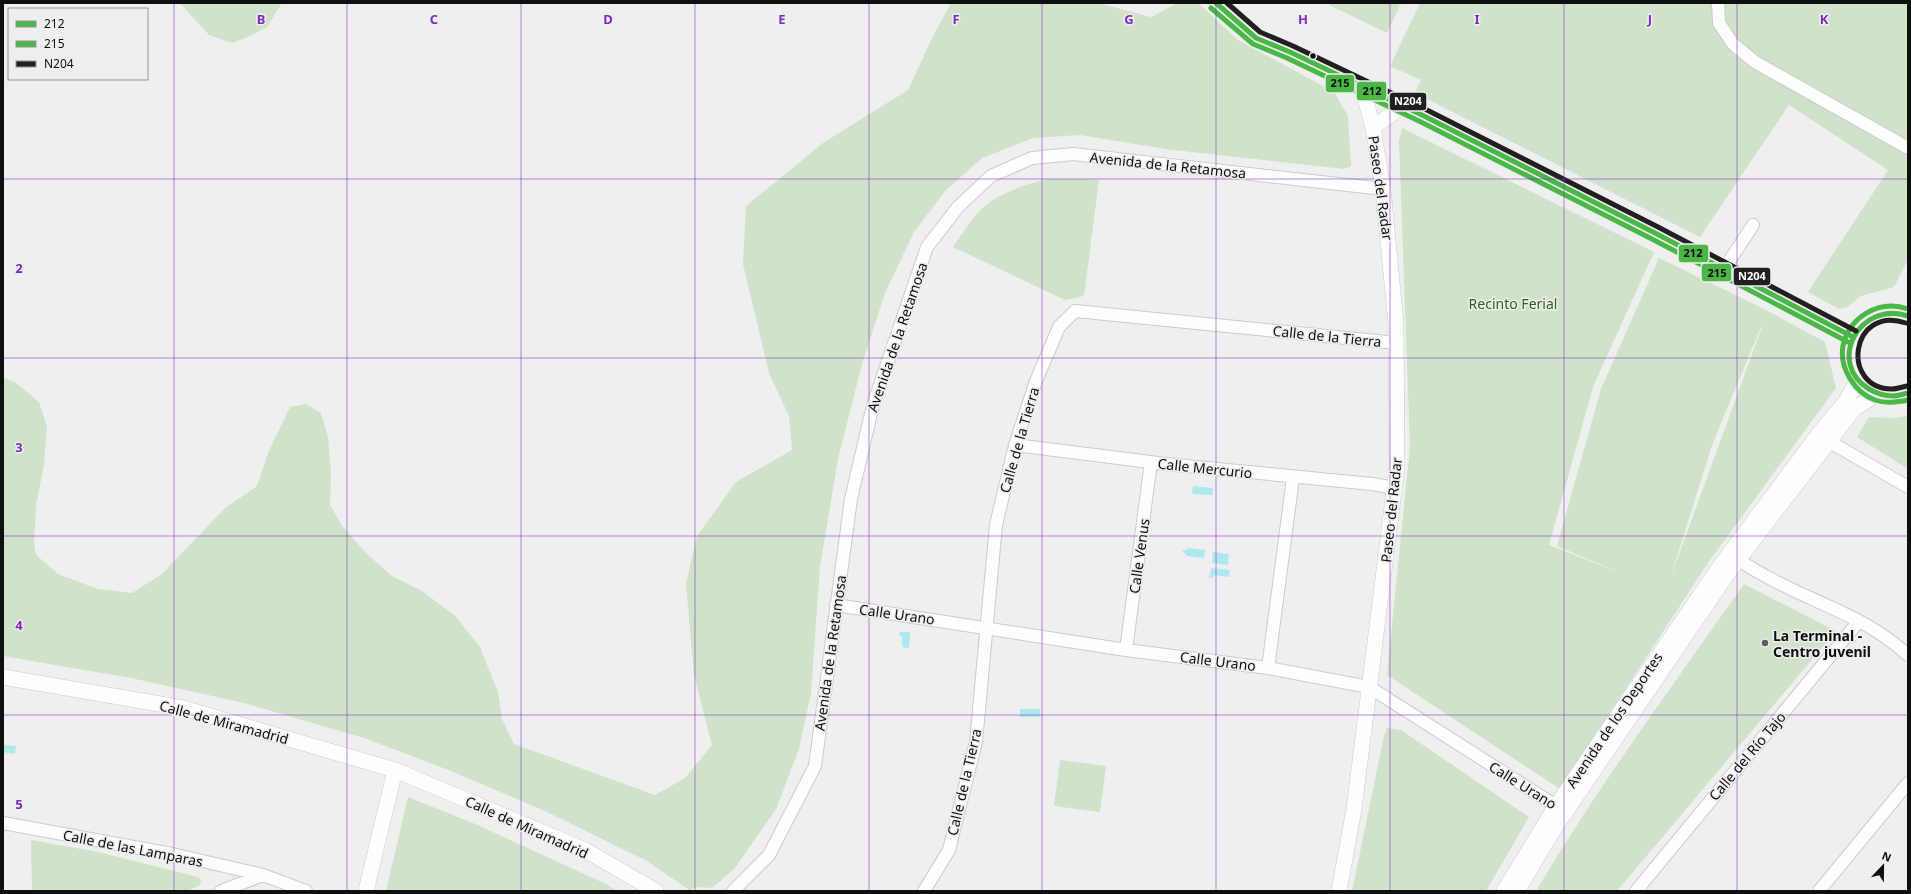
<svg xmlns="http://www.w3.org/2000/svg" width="1911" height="894" font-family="'Noto Sans',sans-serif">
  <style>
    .green { fill: #d0e2c9; fill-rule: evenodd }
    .water { fill: #aee9ef }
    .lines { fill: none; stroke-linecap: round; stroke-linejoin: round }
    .minor-casing { stroke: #ccc; stroke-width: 14 }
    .tertiary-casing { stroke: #ccc; stroke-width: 16 }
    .minor { stroke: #fdfdfd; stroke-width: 12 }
    .tertiary { stroke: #fdfdfd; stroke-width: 15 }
    .bus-1-casing { stroke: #eeeef0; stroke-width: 8 }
    .bus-2-casing { stroke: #eeeef0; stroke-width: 8 }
    .bus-3-casing { stroke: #eeeef0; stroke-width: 8 }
    .bus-1 { stroke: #4ab747; stroke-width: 5 }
    .bus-2 { stroke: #4ab747; stroke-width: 5 }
    .bus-3 { stroke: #231f20; stroke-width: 5 }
    .grid { fill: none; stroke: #7b2cbf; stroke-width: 1; stroke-opacity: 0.55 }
    .bus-dot { fill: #0f0f0f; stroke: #eeeef0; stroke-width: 1.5 }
    .poi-dot { fill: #5d5d5d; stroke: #eeeef0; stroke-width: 1.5 }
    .labels { text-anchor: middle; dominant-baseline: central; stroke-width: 3; stroke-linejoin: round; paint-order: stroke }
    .street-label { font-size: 14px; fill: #0f0f0f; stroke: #eeeef0 }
    .park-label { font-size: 14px; fill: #32621c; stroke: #eeeef0 }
    .poi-label { font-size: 14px; font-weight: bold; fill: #0f0f0f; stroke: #eeeef0; text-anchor: start }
    .grid-label { font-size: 13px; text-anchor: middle; font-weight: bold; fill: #7b2cbf; stroke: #eeeef0; stroke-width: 3; stroke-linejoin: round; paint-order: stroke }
    .line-badge { stroke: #eeeef0; stroke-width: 1.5 }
    .badge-label { font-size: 11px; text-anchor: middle; font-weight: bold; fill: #fff }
    .pale-badge-label { font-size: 11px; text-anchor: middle; font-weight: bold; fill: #111 }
  </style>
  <rect width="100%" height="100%" fill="#efefef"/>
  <!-- green -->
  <path class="green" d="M180 3H282L267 27 250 36 232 43 209 35Z
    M951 3H1098L1151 17 1178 3H1198L1238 40 1334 92 1348 116 1351 166 1344 169 1165 149 1080 135 1033 138 982 158 946 190 914 232 885 293 862 364 838 459 820 566 811 693 799 749 776 809 735 868 712 888 699 887 689 890 647 861 547 812 451 771 364 738 244 703 131 678 3 656V378L15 382 39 402 47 427 44 464 36 506 34 543 36 555 58 574 98 589 132 593 162 574 225 508 257 486 268 453 290 407 306 404 321 413 328 437 331 472 330 505 342 526 366 553 392 576 422 591 455 616 480 647 498 692 502 719 514 744 655 795 685 778 712 745 694 675 686 584 697 536 736 482 792 450 789 416 769 373 743 264 746 206 823 143 908 90 933 36Z
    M1330 3H1401L1387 33 1329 5Z
    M1420 3H1908V259L1894 287 1861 296 1847 307 1839 309 1808 292 1888 170 1789 105 1700 237 1415 93 1421 80 1390 66Z
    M1402 128 1654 252 1593 387 1549 545 1623 574 1557 546 1601 389 1659 258 1768 311 1825 342 1836 388 1708 563 1560 789 1387 675 1410 447 1399 141ZM1761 327H1762L1670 579 1712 445Z
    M1050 179H1085L1099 180 1084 296 1065 300 953 247C963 233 973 216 986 205 1001 193 1031 182 1050 179Z
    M1908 416V469L1857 437 1869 417 1894 418Z
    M1744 584 1836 631 1617 891H1536C1599 785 1673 685 1744 584Z
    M1387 728 1401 730 1529 817 1486 891H1352L1384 736Z
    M1060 760 1106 766 1100 812 1054 806Z
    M408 797 473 823 606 884 617 891H386Z
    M31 840 98 852 198 877 201 880 200 885 187 891H32Z"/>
  <!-- water -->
  <path class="water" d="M1193 486 1213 488V495L1192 494Z
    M1187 548 1205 550 1204 558 1186 556V554L1183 553V550H1187Z
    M1213 552 1229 554 1228 565 1212 563Z
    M1211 568 1230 570 1229 577 1214 575 1213 578H1209Z
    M899 632H910L909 648 902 647V636H899Z
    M1020 709H1040V717H1020Z
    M3 745 16 746 15 754 3 752Z"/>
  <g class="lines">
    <!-- minor casing -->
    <g class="minor-casing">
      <path id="minor" d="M1718 3 1719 23 1733 44 1755 62 1908 148
        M1724 269 1753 225
        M1823 438 1908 487
        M1015 445 1166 464 1372 484 1395 488
        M1732 555C1770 583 1816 599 1857 620 1875 629 1893 642 1908 655
        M836 605 1126 650 1268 668 1369 687 1564 811
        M1126 650 1151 462
        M1268 668 1293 478
        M3 823 172 854 263 875 306 891
        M221 891 263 875
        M733 891 769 855 815 766 851 499 873 405 927 247 958 207 991 176 1032 158 1073 154 1383 189
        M924 891 949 850 976 742 996 525 1015 445 1036 381 1059 327 1075 311 1397 343
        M1636 891 1859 621
        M1819 891 1908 783"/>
    </g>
    <!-- tertiary casing -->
    <g class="tertiary-casing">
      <path id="tertiary" d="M1216 3 1256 38 1290 52 1424 116 1655 233 1853 337
        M1373 128 1402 106
        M1908 316C1893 310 1878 312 1865 322 1828 353 1863 410 1908 393
        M3 677 183 708 395 770 585 850 656 891
        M366 891 395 770
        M1339 891 1354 809 1397 467 1396 324 1383 189 1373 128 1362 86
        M1504 891 1556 806 1718 569 1818 435 1846 401 1858 380
        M1517 891 1554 829 1728 573 1854 409 1877 394"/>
    </g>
    <!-- minor -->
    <use href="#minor" class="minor"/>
    <!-- tertiary -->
    <use href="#tertiary" class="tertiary"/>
    <!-- bus-1 casing -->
    <g class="bus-1-casing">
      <path id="bus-1" d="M1216 3 1256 38 1290 52 1424 116 1655 233 1853 337
        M1908 316C1859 300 1826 363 1869 389 1876 393 1885 396 1893 396 1898 396 1903 394 1908 393"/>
    </g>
    <!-- bus-2 casing -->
    <g class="bus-2-casing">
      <path id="bus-2" d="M1211 8 1253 44 1287 58 1421 122 1652 239 1850 343
        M1908 309C1879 299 1849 317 1843 346 1839 368 1855 393 1875 400 1886 404 1897 402 1908 400"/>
    </g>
    <!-- bus-3 casing -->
    <g class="bus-3-casing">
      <path id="bus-3" d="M1227 3 1260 32 1293 46 1427 110 1658 227 1856 331
        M1906 323C1850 304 1840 389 1892 389 1896 389 1902 387 1907 386"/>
    </g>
    <!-- bus-1 -->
    <use href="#bus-1" class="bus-1"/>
    <!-- bus-2 -->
    <use href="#bus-2" class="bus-2"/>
    <!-- bus-3 -->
    <use href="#bus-3" class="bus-3"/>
  </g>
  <!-- grid -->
  <path class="grid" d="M174 3V891M347 3V891M521 3V891M695 3V891M869 3V891M1042 3V891M1216 3V891M1390 3V891M1564 3V891M1737 3V891M3 179H1908M3 358H1908M3 536H1908M3 715H1908"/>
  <!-- markers -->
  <circle class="bus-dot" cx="1313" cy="56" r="3.5"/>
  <circle class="poi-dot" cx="1765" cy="643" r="4"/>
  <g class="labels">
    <!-- street labels -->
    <g class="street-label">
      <text transform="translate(1168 165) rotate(6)">Avenida de la Retamosa</text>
      <text transform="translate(1381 188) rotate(82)">Paseo del Radar</text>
      <text transform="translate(1327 336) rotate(6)">Calle de la Tierra</text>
      <text transform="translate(897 337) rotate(-71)">Avenida de la Retamosa</text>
      <text transform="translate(1019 440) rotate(-74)">Calle de la Tierra</text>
      <text transform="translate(1205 468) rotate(6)">Calle Mercurio</text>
      <text transform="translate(1391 510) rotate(-84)">Paseo del Radar</text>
      <text transform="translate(1139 556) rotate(-82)">Calle Venus</text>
      <text transform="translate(897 614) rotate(8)">Calle Urano</text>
      <text transform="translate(830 653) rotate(-82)">Avenida de la Retamosa</text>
      <text transform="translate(1218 661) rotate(7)">Calle Urano</text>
      <text transform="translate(1614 720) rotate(-56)">Avenida de los Deportes</text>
      <text transform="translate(224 722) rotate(15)">Calle de Miramadrid</text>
      <text transform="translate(1747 756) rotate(-50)">Calle del Río Tajo</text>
      <text transform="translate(964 782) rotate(-77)">Calle de la Tierra</text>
      <text transform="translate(1523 785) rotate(32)">Calle Urano</text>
      <text transform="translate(527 827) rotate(24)">Calle de Miramadrid</text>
      <text transform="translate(133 848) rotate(11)">Calle de las Lamparas</text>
    </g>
    <!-- park labels -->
    <g class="park-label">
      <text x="1513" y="303">Recinto Ferial</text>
    </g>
    <!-- poi labels -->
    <g class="poi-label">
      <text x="1773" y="635">La Terminal -<tspan x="1773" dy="16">Centro juvenil</tspan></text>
    </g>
  </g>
  <g class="grid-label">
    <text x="261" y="24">B</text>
    <text x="434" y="24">C</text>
    <text x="608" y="24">D</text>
    <text x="782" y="24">E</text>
    <text x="956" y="24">F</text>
    <text x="1129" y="24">G</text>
    <text x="1303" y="24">H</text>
    <text x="1477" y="24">I</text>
    <text x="1650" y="24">J</text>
    <text x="1824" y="24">K</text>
    <text x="19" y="273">2</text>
    <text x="19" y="452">3</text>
    <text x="19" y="630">4</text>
    <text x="19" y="809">5</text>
  </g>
  <g class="line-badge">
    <rect x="1325" y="74" width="30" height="19" rx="4" fill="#4ab747"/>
    <rect x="1356" y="81" width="31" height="20" rx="4" fill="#4ab747"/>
    <rect x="1389" y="92" width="38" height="19" rx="4" fill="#231f20"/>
    <rect x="1678" y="244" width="31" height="19" rx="4" fill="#4ab747"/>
    <rect x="1701" y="263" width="31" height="19" rx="4" fill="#4ab747"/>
    <rect x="1733" y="267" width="38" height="19" rx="4" fill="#231f20"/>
  </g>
  <g class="badge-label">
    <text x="1408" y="105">N204</text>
    <text x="1752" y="280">N204</text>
  </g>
  <g class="pale-badge-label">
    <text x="1340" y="87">215</text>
    <text x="1372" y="95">212</text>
    <text x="1693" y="257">212</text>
    <text x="1717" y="277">215</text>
  </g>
  <!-- border -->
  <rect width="1911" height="894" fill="none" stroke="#0f0f0f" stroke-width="8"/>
  <!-- legend -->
  <rect x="8" y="8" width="140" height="72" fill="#eeeef0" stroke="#959596"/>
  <rect x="16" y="21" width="20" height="6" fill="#4ab747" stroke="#959596"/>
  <text x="44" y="28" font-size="12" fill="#0f0f0f">212</text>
  <rect x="16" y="41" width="20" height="6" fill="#4ab747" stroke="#959596"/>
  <text x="44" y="48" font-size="12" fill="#0f0f0f">215</text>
  <rect x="16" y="61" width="20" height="6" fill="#231f20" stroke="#959596"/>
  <text x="44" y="68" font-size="12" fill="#0f0f0f">N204</text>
  <!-- north arrow -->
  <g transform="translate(1883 866) rotate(22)" stroke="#eeeef0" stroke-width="3" paint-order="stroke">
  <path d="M0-3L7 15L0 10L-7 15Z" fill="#0f0f0f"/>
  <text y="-6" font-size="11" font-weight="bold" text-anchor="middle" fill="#0f0f0f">N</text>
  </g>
</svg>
